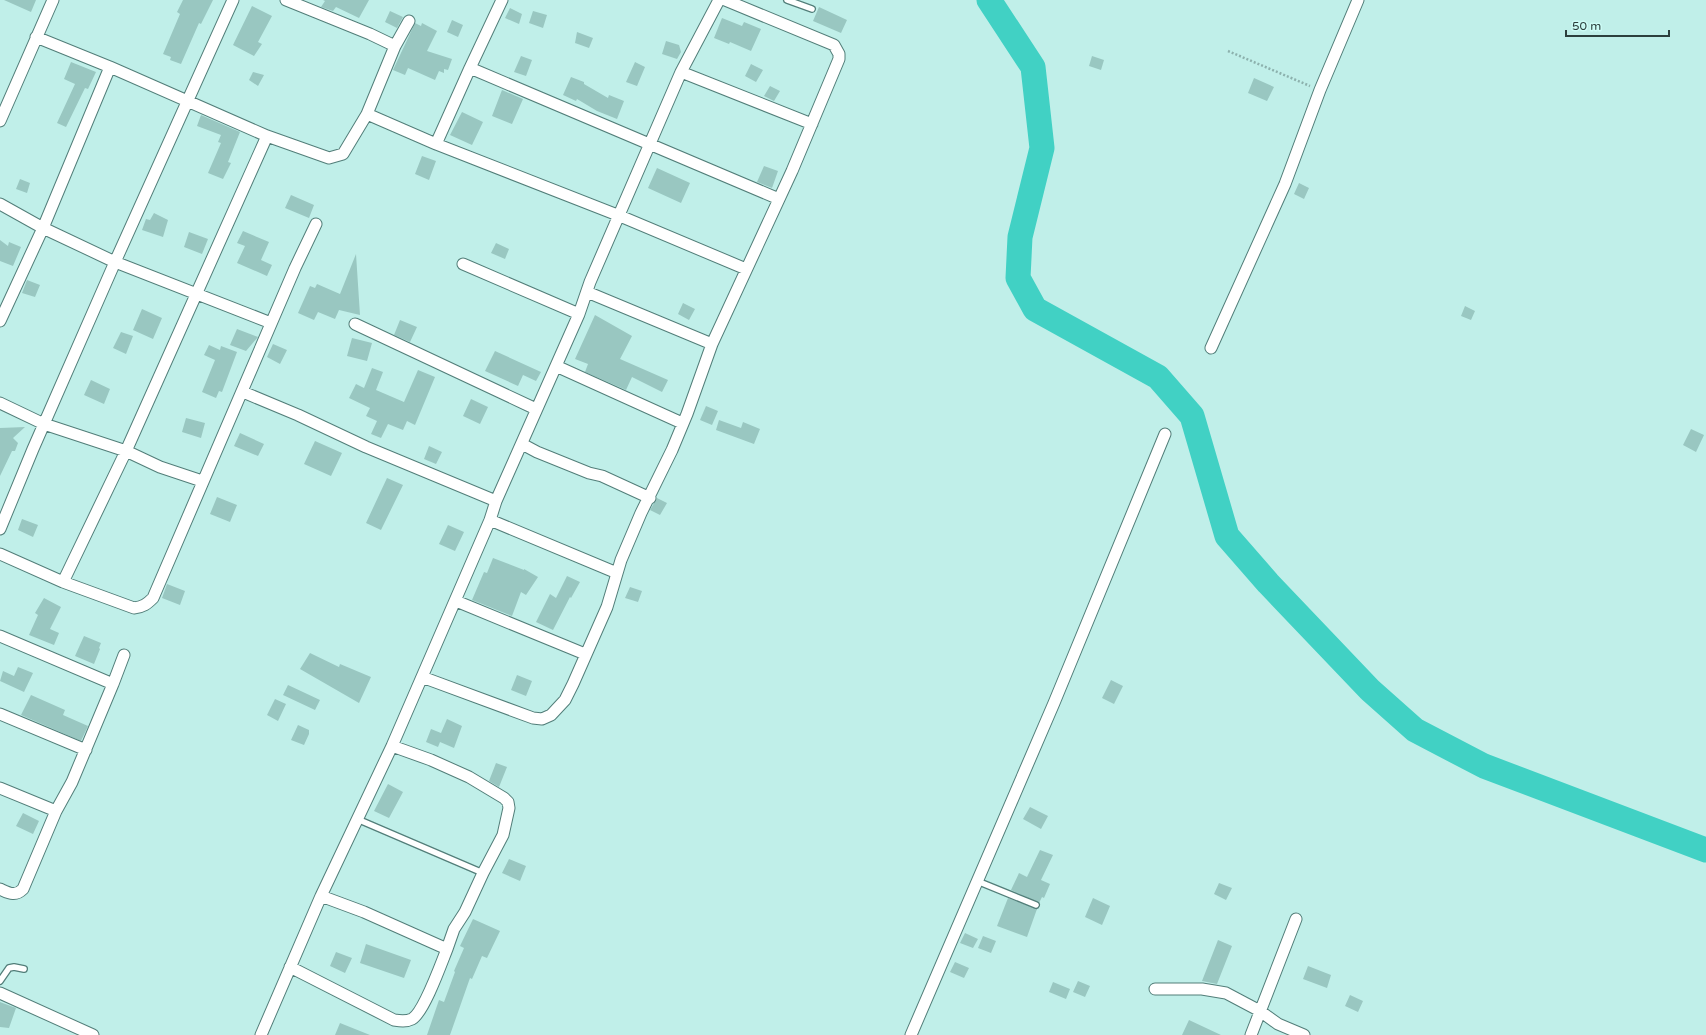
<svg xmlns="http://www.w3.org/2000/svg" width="1706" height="1035" font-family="'Varela Round',sans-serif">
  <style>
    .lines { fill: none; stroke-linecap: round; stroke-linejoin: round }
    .river { stroke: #41d1c4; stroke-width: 25 }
    .building { fill: #99c7c1 }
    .lane-casing { stroke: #527e79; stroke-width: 8 }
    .street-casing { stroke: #527e79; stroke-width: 13 }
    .path { stroke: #8cb1ad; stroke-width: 2.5; stroke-dasharray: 2 2; stroke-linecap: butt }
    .lane { stroke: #fff; stroke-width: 5.5 }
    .street { stroke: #fff; stroke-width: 11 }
  </style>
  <rect width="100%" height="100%" fill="#c0efe9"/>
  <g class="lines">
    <!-- river -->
    <path class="river" d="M989 0 1033 67 1042 148 1020 237 1018 278 1035 309 1158 377 1192 416 1227 536 1268 583 1370 690 1415 730 1484 766 1706 850"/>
  </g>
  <!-- building -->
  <path class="building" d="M4 0H36L31 12Z
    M183 0H213L201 24 199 23 181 64 170 60 171 57 163 54 180 14 177 12Z
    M323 0H369L359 18 336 7 333 11 321 7 325 1Z
    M252 6 272 16 258 42 262 44 254 56 233 45Z
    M819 7 847 20 841 33 813 21Z
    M510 8 522 14 519 24 505 18Z
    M390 11 403 17 397 28 385 22Z
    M533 11 547 15 543 28 529 23Z
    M722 18 742 26 744 22 761 29 751 51 730 42 729 44 714 38Z
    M452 20 463 25 458 37 447 32Z
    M415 23 421 26 422 23 437 31 427 51 452 59 448 70 444 69V73L439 71 435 80 408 68 405 75 393 70Z
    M577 32 593 38 589 48 575 43Z
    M666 41 679 45 681 52 677 59 662 54Z
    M521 56 532 60 526 76 514 72Z
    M1092 56 1104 60 1101 70 1089 66Z
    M71 62 96 72 88 89 85 88 66 127 57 123 75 84 64 79Z
    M635 62 645 67 637 86 626 82Z
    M751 64 763 70 756 82 745 76Z
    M253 72 264 75 258 86 249 80Z
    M571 77 584 82V84L608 98 609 95 624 101 617 119 597 111 577 99 576 101 563 95Z
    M1254 78 1274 87 1267 101 1248 93Z
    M770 86 780 91 774 101 764 96Z
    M502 90 523 99 512 124 492 116Z
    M462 112 483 122 472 145 450 135Z
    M201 115 240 132 228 162 231 163 223 179 208 173 221 143 218 142 221 135 197 126Z
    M422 156 436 161 429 180 415 174Z
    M764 166 778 171 772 188 757 182Z
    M657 168 690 183 681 203 648 188Z
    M20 179 30 183 27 193 16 189Z
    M1299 183 1309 188 1304 199 1294 194Z
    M291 195 314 205 309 218 285 208Z
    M154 213 168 220 163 237 142 230 146 219 150 220Z
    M243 231 269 242 261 260 272 265 267 276 237 263 245 246 237 243Z
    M189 232 208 239 202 254 184 247Z
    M0 240 8 246 9 242 21 247 13 266 0 261Z
    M496 243 509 249 505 259 491 253Z
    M356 254 360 315 339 310 335 319 318 312 314 320 298 313 310 286 315 288 317 284 340 294Z
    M27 280 40 285 35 297 22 293Z
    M683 303 695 309 689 320 678 314Z
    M1465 306 1475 311 1471 320 1461 316Z
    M142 309 162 318 153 339 133 330Z
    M595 315 632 336 620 359 668 380 662 392 632 377 626 390 585 372 588 364 575 359Z
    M400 320 417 327 410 342 394 335Z
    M237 329 258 337 246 351 230 345Z
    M121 332 133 336 126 354 113 348Z
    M352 338 372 343 367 361 347 356Z
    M273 344 287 350 280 364 267 357Z
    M209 345 220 350 221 346 237 352 222 392 219 391 216 398 202 392 215 360 204 355Z
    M495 351 541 372 536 381 523 375 518 386 485 371Z
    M372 368 383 372 376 390 404 402 418 370 435 377 415 425 407 421 403 430 388 424 381 438 371 434 377 421 366 416 370 408 349 398 356 384 364 388Z
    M91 380 110 389 104 404 84 395Z
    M471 399 488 407 480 424 463 416Z
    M706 406 718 411 712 425 700 420Z
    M186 418 205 423 201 438 182 432Z
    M719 420 741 428 743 422 760 429 754 444 716 430Z
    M25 427 13 438 18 443 15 451H12L0 476V428Z
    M1691 429 1704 435 1696 452 1683 445Z
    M240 433 264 444 258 456 234 446Z
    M315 441 342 453 331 476 304 464Z
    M429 446 442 452 436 464 424 459Z
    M387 478 403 485 381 530 366 523Z
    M217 497 237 505 230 522 210 514Z
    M657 498 667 503 660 515 650 510Z
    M22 519 38 525 33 537 18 530Z
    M448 525 464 532 455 551 439 544Z
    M493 558 524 570V569L538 577 526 595 521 592 512 616 472 600 484 572 487 573Z
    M567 576 580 582 571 598 570 597 553 630 536 622 550 594 556 598Z
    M167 584 185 591 180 605 162 598Z
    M630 587 642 591 638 602 625 598Z
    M44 598 61 607 50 629 59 633 54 645 29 635 38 615 35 613Z
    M84 636 101 643 99 648 100 649 94 664 75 656Z
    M310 653 339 667 340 664 371 677 359 703 300 669Z
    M18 667 33 673 24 692 0 681 3 671 14 676Z
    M517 675 532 681 526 696 511 690Z
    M1111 680 1123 686 1114 704 1102 698Z
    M288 685 320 700 315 710 283 695Z
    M31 695 65 710 63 715 88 726 81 741 21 715Z
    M275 699 286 704 278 721 267 715Z
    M447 719 462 726 454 748 440 742 438 747 426 742 431 729 441 733Z
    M298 725 309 730V734L304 745 291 740Z
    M496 763 507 767 499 787 489 781Z
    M388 784 403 792 389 818 374 811Z
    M1030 807 1048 816 1041 829 1023 819Z
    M23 813 39 821 33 834 16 826Z
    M1040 850 1053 855 1041 880 1050 884 1044 898 1042 897 1039 903 1011 890 1019 873 1027 877Z
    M509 859 526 866 520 881 502 873Z
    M1219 883 1232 888 1226 900 1214 894Z
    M1008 898 1037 909 1027 937 997 926Z
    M1093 898 1110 906 1102 925 1085 917Z
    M473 919 500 931 487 958 482 956 472 979 470 978 450 1035H427L439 1000 444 1002 455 972 454 971 464 948 460 946Z
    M965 933 978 939 973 948 960 943Z
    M983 936 996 941 991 953 978 948Z
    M1218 940 1232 946 1217 984 1202 981Z
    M366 944 411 960 404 978 360 963Z
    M336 952 352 958 345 973 330 966Z
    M955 962 969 968 964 978 950 972Z
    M1308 966 1331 975 1327 988 1303 979Z
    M1078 981 1090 986 1085 997 1073 992Z
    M1053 982 1070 989 1066 999 1049 992Z
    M1350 995 1363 1001 1358 1012 1345 1006Z
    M0 1002 16 1008 9 1028 0 1027Z
    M1189 1020 1221 1035H1182Z
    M340 1023 370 1035H335Z"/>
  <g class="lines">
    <!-- lane casing -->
    <g class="lane-casing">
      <path id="lane" d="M787 0 812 9
        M357 819 483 873
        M977 881 1036 905
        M0 981 9 968 14 967 24 969"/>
    </g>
    <!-- street casing -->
    <g class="street-casing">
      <path id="street" d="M36 37 110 67
        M395 46 409 21
        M470 68 502 0
        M681 72 812 124
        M367 114 436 144
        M0 121 53 0
        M0 204 43 228 115 262 271 323
        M463 264 579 314
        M746 269 620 216 436 144 470 68 779 199
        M587 292 712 344
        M0 321 43 228 110 67 267 136 329 158 343 154 367 114 395 46 370 34 286 0
        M355 324 536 409
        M1211 348 1285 184 1320 90 1358 0
        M556 366 682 423
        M243 392 298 415 366 447 496 501
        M0 403 44 424 126 451 160 467 202 481
        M522 444 537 452 589 473 602 476 650 498
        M490 520 617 573
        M0 529 33 449 115 262 233 0
        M0 554 63 582 134 608C143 607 147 604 153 598L295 268 316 224
        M63 582 126 451 267 136
        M456 601 585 654
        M0 636 113 684 124 655
        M422 677 533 718 542 719 551 715 565 700 573 684 607 607 621 560 641 513 672 450 687 414 712 344 792 171 839 59V54L834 45 725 0
        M0 714 86 750
        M0 788 56 811
        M0 889C9 893 15 897 23 889L56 811 72 782 113 684
        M321 896 364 912 447 949 454 929 465 912 483 873 503 835 509 808 508 802 504 798 469 777 431 760 392 746
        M290 967 394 1020C400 1021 406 1022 412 1019 424 1012 441 964 447 949
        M1155 989H1202L1226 993 1260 1011 1278 1024 1304 1035
        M0 993 93 1035
        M261 1035 321 896 392 746 490 520 496 501 579 314 590 282 681 72 719 0
        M911 1035 1054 703 1165 434
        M1251 1035 1296 919"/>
    </g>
    <!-- path -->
    <path class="path" d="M1228 51 1310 86"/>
    <!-- lane -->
    <use href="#lane" class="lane"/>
    <!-- street -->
    <use href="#street" class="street"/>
  </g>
  <!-- scale -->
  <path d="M1566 30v6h103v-6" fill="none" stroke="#2c3f3d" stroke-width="2"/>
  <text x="1572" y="30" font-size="12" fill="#2c3f3d" stroke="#cdfcf6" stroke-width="3" paint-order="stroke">50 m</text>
</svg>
